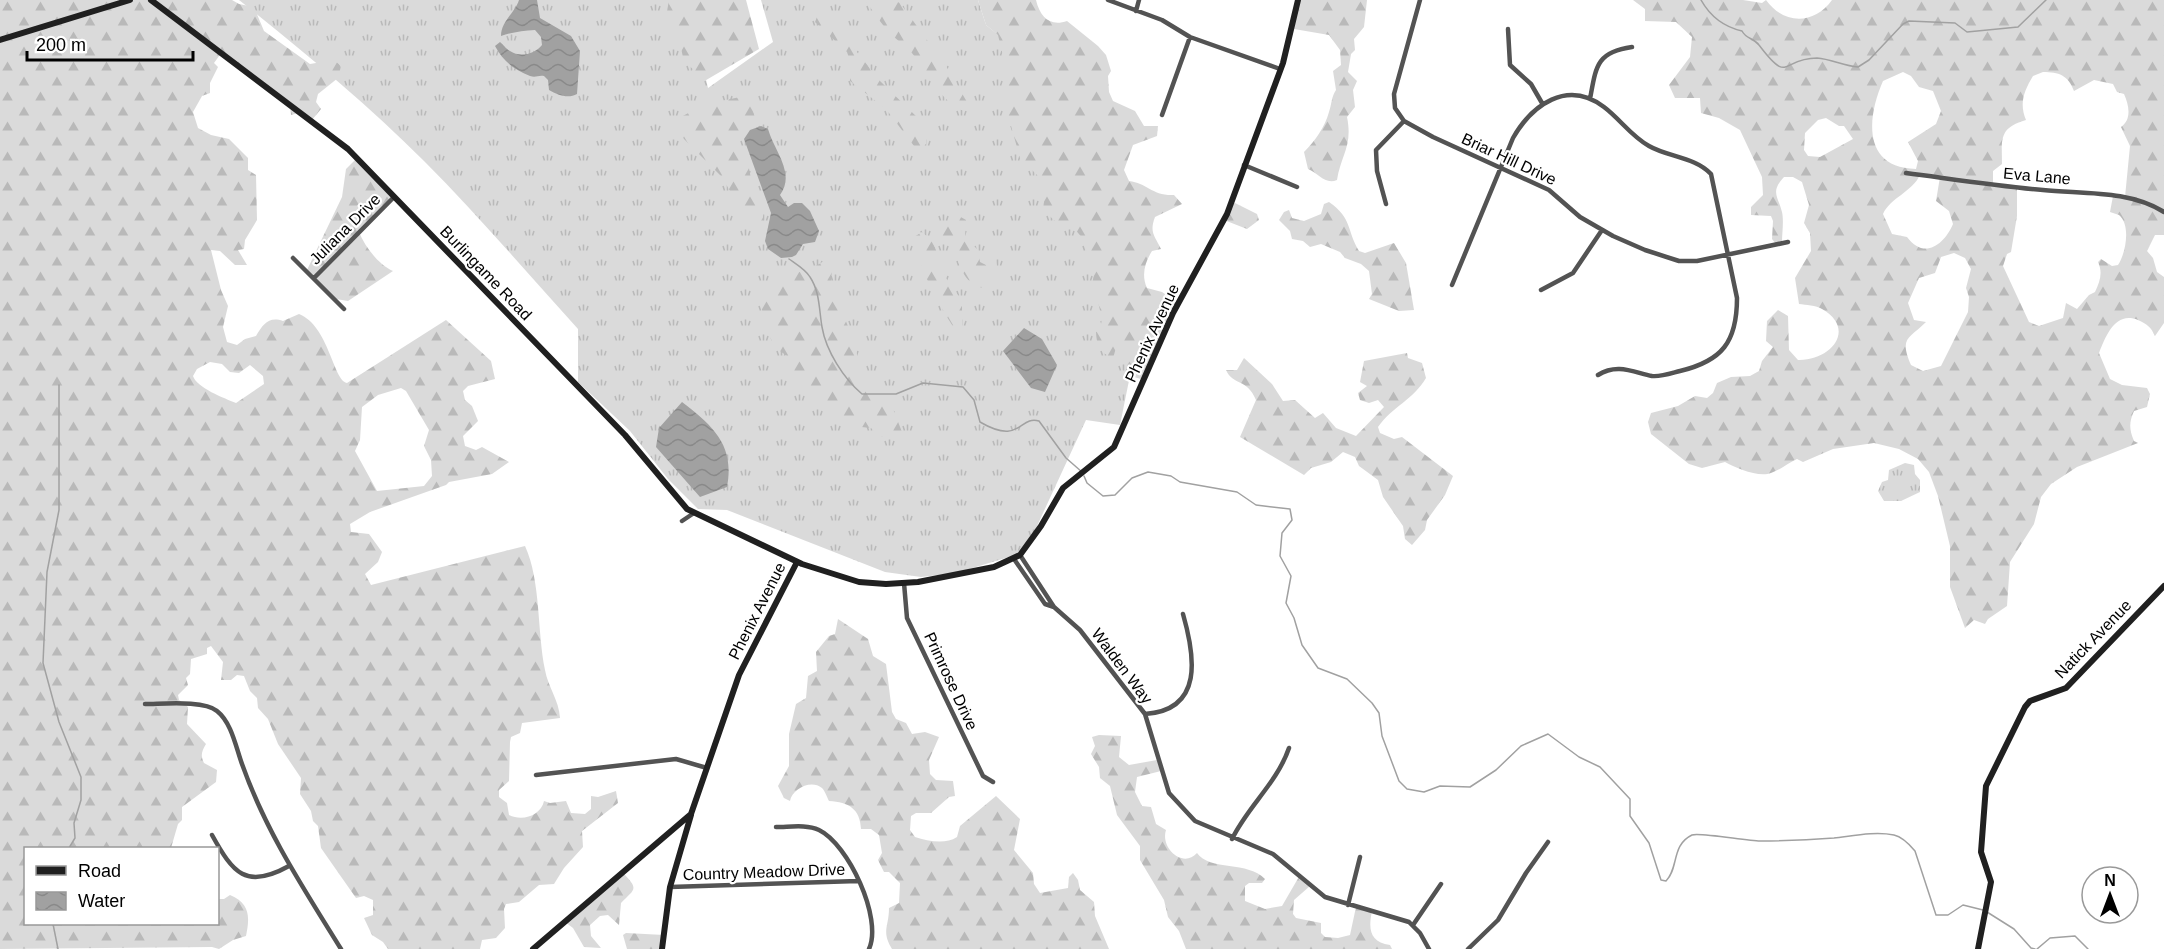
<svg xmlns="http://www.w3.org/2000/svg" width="2164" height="949" font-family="Arial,sans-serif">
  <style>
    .grass { fill: url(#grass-tufts) }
    .forest { fill: url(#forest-firs); fill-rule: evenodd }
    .water { fill: url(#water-waves) }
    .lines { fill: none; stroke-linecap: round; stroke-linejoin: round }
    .stream { stroke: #a1a1a1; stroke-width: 1.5 }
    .street { stroke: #535353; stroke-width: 4.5 }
    .secondary { stroke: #202020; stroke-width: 6 }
    .labels { text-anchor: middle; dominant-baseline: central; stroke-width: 4.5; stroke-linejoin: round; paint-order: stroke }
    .street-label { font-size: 16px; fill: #000; stroke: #fff }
  </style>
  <defs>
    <pattern id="grass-tufts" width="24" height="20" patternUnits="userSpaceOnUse" patternTransform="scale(1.5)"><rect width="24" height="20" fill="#dadada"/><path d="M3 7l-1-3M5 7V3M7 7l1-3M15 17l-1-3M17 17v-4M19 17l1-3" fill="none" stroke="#b9b9b9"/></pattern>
    <pattern id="forest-firs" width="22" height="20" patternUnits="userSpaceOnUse" patternTransform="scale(1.5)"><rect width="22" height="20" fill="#dadada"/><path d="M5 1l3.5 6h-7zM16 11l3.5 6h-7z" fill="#b9b9b9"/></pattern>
    <pattern id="water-waves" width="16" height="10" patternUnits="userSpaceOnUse" patternTransform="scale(1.5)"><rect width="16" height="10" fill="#a1a1a1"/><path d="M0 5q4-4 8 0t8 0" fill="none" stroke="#898989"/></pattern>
  </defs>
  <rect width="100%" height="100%" fill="#fff"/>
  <!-- grass -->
  <path class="grass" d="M239 0H687L708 88 773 42 761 0H978L986 25 1027 58 1096 242 1138 336 1120 425 1086 420 1025 552 956 573 921 577 885 572 727 510 698 509 668 479 630 431 578 382V329C527 273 478 215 424 161 366 103 303 51 239 0Z
    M1905 463 1914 465 1915 474 1920 480V492L1901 501H1884L1878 491 1882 482 1888 480 1889 470Z"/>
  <!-- forest -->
  <path class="forest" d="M0 0H232L239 4 254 7 264 31 310 64 334 60 341 66 338 78 318 94 316 102 321 109 312 120 302 112 291 115 290 102 222 52 214 63 218 67 210 83V93L202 96 193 112 198 128 211 135 229 139 248 158V170L256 175 257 220 245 240 244 249 238 250 247 265H235L220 251 211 250 221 290 228 306 223 327 227 342 237 345 245 339 256 336C263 324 269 316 283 321L299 314C329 326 333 380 347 383L446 320 491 361 495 379 468 386 463 391 465 400 472 406 478 421 463 436 465 446 476 450 482 447 509 462 492 474 449 482 446 485 370 512 350 524 351 532 369 534 382 552 378 562 365 574 371 585 525 546C541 581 537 631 545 670 548 687 559 700 560 718L522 723 520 733 511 737 510 742 509 781 499 790V797L507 803 509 815C523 822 541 815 544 801L550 803 566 801 571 813 585 814 591 809V796L598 797 616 791 618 803 582 831 583 847 564 868 554 884 539 885 519 902 506 904 504 909 505 928 496 938 482 940 480 949H388L383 942 372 935 364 918 373 915V900L364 896 356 898 321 848 318 826 313 821 311 811 300 794 301 778 278 744 268 719 258 708 257 698 250 691 244 676 237 675 231 680H221L223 662 211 646 207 648V654L191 659 190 674 186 678 188 685 178 695 179 700 188 707 187 724 206 744C202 751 200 755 204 763L217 770 216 782 182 807V820L178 824 171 848H26V924H218V899H224L230 895C250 903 250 917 246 936L233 940 219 949 212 947 0 949ZM210 362 222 364 230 372 239 373 250 365 263 376 264 384 236 403C224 398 197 388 193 376L197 369ZM401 388 406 391 429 430 424 446 431 460 432 476 424 486 377 491 355 451 360 440 362 407 378 395Z
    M669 0H746L759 49 696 86 689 81 693 69 684 62 681 48 665 23Z
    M865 0H893L900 3 946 66 967 102 968 108 965 111C946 107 926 73 915 57 909 48 899 42 891 34 881 24 873 11 865 0Z
    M978 0H1036C1040 17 1050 27 1067 21L1098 46 1106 55 1111 71 1108 76 1109 92 1113 101 1135 111 1144 126H1158L1157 136 1133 145 1124 170 1129 181C1147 183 1152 196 1174 195L1182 204 1155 217C1149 233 1155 236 1161 249L1152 251C1145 262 1141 275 1147 288L1162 292 1177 302 1144 380 1131 376 1121 349 1116 348 1113 358C1099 352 1097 346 1096 332 1108 320 1097 310 1098 296L1091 290 1094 274 1090 269 1084 240 1068 221H1055L1043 210 1046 184 1020 158 1006 108V68L998 35 986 25Z
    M1298 0H1367L1364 27 1354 39 1355 50 1351 54 1348 72 1357 81 1353 90 1355 107 1347 117C1353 146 1341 155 1337 180 1325 185 1318 173 1308 169L1304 152C1315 141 1325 127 1329 112 1332 103 1331 98 1336 90L1333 71 1341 65 1340 50 1329 35 1294 29Z
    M1633 0H1743L1762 3 1766 0C1784 25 1814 25 1832 0H2164V235H2155L2147 251 2153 258 2157 272 2164 277V323L2155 336C2151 327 2147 324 2138 320 2115 311 2106 336 2099 353L2110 379 2122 385 2147 388 2150 394 2147 407 2134 411C2129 422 2129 429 2134 441L2138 443 2077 467 2051 484 2041 497 2034 524 2010 562 2007 606 1988 619 1985 624 1974 620 1965 628 1950 587V546L1938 496 1929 472 1918 459 1899 449 1874 443 1833 449 1803 462 1797 459C1788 463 1780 470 1771 473 1759 478 1736 468 1725 462L1702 468 1689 464 1651 434 1648 422 1651 413 1678 406 1695 396 1707 398 1713 393 1717 383 1731 377 1750 376 1759 371 1762 361 1773 347 1766 341 1767 321 1778 310 1788 316 1789 350 1798 360C1831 361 1857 329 1822 309 1816 305 1806 305 1799 304L1795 278 1811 251 1810 233 1804 223 1809 205 1802 182 1793 177H1784C1770 192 1778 196 1782 212 1784 221 1782 233 1782 242L1776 244 1772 239 1773 221 1771 216 1751 215V207L1763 195 1762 177 1740 130 1719 118 1701 113 1700 98H1675L1669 85 1690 57 1692 37 1676 22 1645 21V9ZM1903 72 1911 76 1919 87 1933 91 1941 111 1936 124 1908 142 1918 161 1916 169C1862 168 1867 117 1883 81ZM2043 72C2059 72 2068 75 2074 91L2094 80 2113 84 2117 92 2124 94C2129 105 2132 119 2121 127L2130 146 2125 197 2113 196 2110 212 2119 215C2131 225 2126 253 2118 265L2112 266 2101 259 2098 262C2103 273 2100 281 2095 292L2089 295 2077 309 2066 303 2063 318 2039 326 2029 322 2003 266 2007 254 2011 252 2017 216V187L1993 183V171L2002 164C2002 140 1998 128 2026 120 2019 103 2024 91 2033 76ZM1826 118 1839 126H1844L1853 139 1820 157 1808 156 1804 150 1805 133 1818 120ZM1920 175 1940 177 1936 201 1949 211 1953 224C1944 245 1924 260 1907 237L1892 234 1883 214C1890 198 1912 192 1920 175ZM1954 253 1965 258 1971 269 1966 288 1969 297 1968 312 1941 366 1923 371 1911 365C1899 337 1909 339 1926 322L1914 320 1908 303 1919 278 1935 273 1941 257Z
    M821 7 880 81 921 121 926 130V144L922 147 914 146 886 109 850 81V61L847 52 815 22Z
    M749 95 757 126C746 126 739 132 738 144L747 158 751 179 764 203 762 232 744 214 721 176 684 139 670 117H681L703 105Z
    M357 158 394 196 359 232C365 247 379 265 393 271L348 301 336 299 307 270 342 197 346 169Z
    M1231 201 1257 214 1259 220 1247 229 1224 220Z
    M1329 202C1353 219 1346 229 1359 251L1365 253 1394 243 1406 263 1414 310 1399 311 1369 299 1372 294 1369 271 1361 264 1345 258 1340 252 1321 244 1310 247 1303 241 1292 239 1290 231 1279 220 1284 212 1289 210 1292 218 1304 221 1321 214 1324 204Z
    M959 216 966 220 965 237 978 250 980 262 990 267V259L995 258 998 270 992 274 984 288C961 286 956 253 950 236H939L936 232Z
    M922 232 933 242 946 278 962 301V330L959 334C946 320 912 256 914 237Z
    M825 260 832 264 831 287 846 311 845 319 856 346 859 373 869 388 893 409 902 432 897 437H881L878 429 876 433 871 428 852 426 831 406 814 400 803 389 795 387 787 356 773 346 758 297C769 292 777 284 786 278 798 270 812 271 825 260Z
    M1407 353 1408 358 1422 363 1426 378C1414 399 1392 407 1378 427L1380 433 1394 439 1402 437 1453 476 1445 495 1427 520 1425 530 1412 545 1405 539 1403 526 1383 497 1378 480 1359 466 1355 457 1343 452 1331 462 1311 468 1304 475 1240 437 1256 400C1247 378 1233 386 1226 370H1237L1244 358 1272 384 1283 401 1295 400 1315 418 1323 413 1336 428 1356 436 1384 407 1378 400 1369 403 1360 400 1358 393 1367 386 1360 382 1364 361Z
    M838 619 868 639 873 656 886 664 892 712 896 719 906 723 912 734 925 732 939 737 929 760 930 774 936 780 953 781 955 796 949 797 931 813H916L911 816 910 830 915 837C928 841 945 845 957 837L960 826 996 796 1020 819 1014 850 1033 873 1034 884 1040 893 1068 888 1069 877 1073 873 1078 880 1080 890 1094 902 1095 916 1109 949H892C881 931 889 927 889 908L899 903 900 883 889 872H884L878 860 882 853 879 835 871 829H861C860 809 849 802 829 801 827 797 825 791 822 788 811 779 792 789 790 801L784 798 778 786 789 766V734L796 704 806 698 808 676 817 671 816 652 829 636 835 634Z
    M1099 735 1121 736 1119 757 1129 765 1157 760 1161 771 1137 777 1135 792 1142 806 1151 807 1156 824 1166 830C1160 848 1183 869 1197 853 1209 871 1249 861 1265 879L1262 883H1249L1245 886V901L1265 909 1282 906 1300 875 1310 886 1294 900 1293 914 1296 918 1321 923V933L1325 937 1338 938 1350 935 1356 907 1372 911C1368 930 1370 942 1390 945L1392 949H1186L1179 931 1168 917 1164 900 1140 860V846L1117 815 1110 786 1100 778 1099 767 1091 754 1095 746 1092 737Z
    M623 873C640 890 634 889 621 903L619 925 608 915 600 916 590 925 591 936 601 948 584 947 573 928 565 922Z
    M626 933 664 935 663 949H627L623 935Z"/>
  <!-- water -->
  <path class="water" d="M519 0H537L540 18 571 36 580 51 577 94C568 99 558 95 549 90L548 80 544 76C538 75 536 78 530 76 514 70 503 61 495 46L500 42C504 45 505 48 510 51 520 58 535 54 542 45L541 37 535 30C523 31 512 32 501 36 501 21 515 13 519 0Z
    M761 126 768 129C774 151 796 173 780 195L788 207 794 203H802L810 211 819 231 815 242 803 244 796 255 792 257 781 258 768 249 765 241 771 213 744 139 750 130Z
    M1024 328 1042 339 1057 365 1045 392 1031 388 1003 351Z
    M682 402C713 426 735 445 727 487L700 497 656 447 659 428Z"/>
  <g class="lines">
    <!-- stream -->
    <path class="stream" d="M1701 0C1710 16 1724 27 1742 31 1746 39 1754 38 1759 45 1790 86 1781 58 1817 58 1831 59 1844 66 1858 67L1869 60 1903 24 1909 21 1955 23 1967 32 2018 27 2046 0
      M789 259C796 264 806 270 810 277 820 292 819 310 822 327 826 351 844 379 862 394H896L923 383 963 387 974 400 980 422C1021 446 1019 415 1039 421L1066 458 1082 472
      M59 385V510L47 572 43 663 59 722 81 777V800L74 823 75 838 69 848
      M1084 476 1087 483 1103 496 1115 495 1132 478 1148 472 1171 476 1180 482 1237 492 1256 505 1290 509 1292 520 1282 533 1280 556 1291 576 1286 603 1294 618 1302 645 1318 668 1347 679 1372 703 1379 713 1382 736 1399 781 1407 789 1424 792 1440 786 1470 787 1496 770 1521 746 1548 734 1579 757 1600 767 1630 799V816L1649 843 1661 880 1666 881C1679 868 1671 845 1692 835 1699 832 1747 841 1760 841 1784 841 1810 840 1834 838 1852 836 1875 831 1894 835 1903 837 1910 845 1915 851L1936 915H1948L1963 905 1983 910
      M1987 912 2014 929 2031 948 2035 949
      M53 924 58 949
      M2037 949 2050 938 2075 936 2088 949"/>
    <!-- street -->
    <path class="street" d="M1108 0 1162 20 1190 37 1280 69
      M1420 0 1394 94 1395 108 1404 121 1433 137 1549 190 1580 217 1613 236 1645 250 1679 261H1697L1788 242
      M1136 11 1139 0
      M1508 29 1510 65 1531 84 1542 103
      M1590 99C1596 67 1596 52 1632 47
      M1162 115 1190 37
      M1244 165 1297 187
      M1906 173C1952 179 1997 186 2043 190 2083 194 2129 190 2164 212
      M1386 204 1377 171 1376 150 1404 121
      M293 258 344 309
      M314 278 394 197
      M1452 285 1513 138C1532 105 1567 79 1604 107 1620 119 1631 136 1649 146 1668 157 1695 157 1711 174L1737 298C1737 342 1722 361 1680 371 1672 373 1661 377 1652 376 1633 372 1617 363 1598 375
      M1541 290 1573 273 1602 230
      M682 521 694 513
      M1014 559 1045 604 1054 607 1020 555
      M904 583 907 618 983 776 993 782
      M1054 607 1080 630 1145 714 1169 793 1195 821 1273 854 1325 897 1409 922 1420 933 1429 949
      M145 704C163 704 204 700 217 711 232 723 236 748 242 764 266 832 304 889 341 949
      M1145 714C1204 710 1195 656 1183 614
      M536 775 676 759 707 768
      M776 827C790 827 806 824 819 830 848 844 883 918 869 949
      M212 835C233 873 246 890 289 866
      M1232 839C1248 806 1277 783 1289 748
      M670 887 858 881
      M1348 905 1360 857
      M1413 925 1441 884
      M1468 949 1498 920 1526 873 1548 842"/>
    <!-- secondary -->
    <path class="secondary" d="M151 0 348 149 625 435 687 509 802 564 859 582 886 584 918 582 994 567 1020 555 1041 526 1063 488 1114 447 1173 313 1227 214 1283 63 1298 0
      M0 40 130 0
      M533 949 691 814 739 675 797 562
      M662 949 670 887 691 815
      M1978 949 1991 882 1981 852 1986 786 2025 707 2030 701 2066 688 2164 586"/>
  </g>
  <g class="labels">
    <!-- street labels -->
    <g class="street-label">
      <text transform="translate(1509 159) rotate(25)">Briar Hill Drive</text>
      <text transform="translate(2037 176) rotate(5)">Eva Lane</text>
      <text transform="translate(345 229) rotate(-45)">Juliana Drive</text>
      <text transform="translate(486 273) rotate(46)">Burlingame Road</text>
      <text transform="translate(1152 333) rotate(-65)">Phenix Avenue</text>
      <text transform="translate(757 611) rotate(-63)">Phenix Avenue</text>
      <text transform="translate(2093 639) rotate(-46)">Natick Avenue</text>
      <text transform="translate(1122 666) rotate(53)">Walden Way</text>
      <text transform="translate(951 681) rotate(65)">Primrose Drive</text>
      <text transform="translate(764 872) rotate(-2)">Country Meadow Drive</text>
    </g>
  </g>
  <!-- legend -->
  <rect x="24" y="847" width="195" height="78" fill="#ffffff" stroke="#999999" stroke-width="1.5"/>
  <rect x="36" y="866" width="30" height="9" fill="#202020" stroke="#999999" stroke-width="1.5"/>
  <text x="78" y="877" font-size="18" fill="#000000">Road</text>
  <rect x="36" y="892" width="30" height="18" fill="url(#water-waves)" stroke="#999999" stroke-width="1.5"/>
  <text x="78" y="907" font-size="18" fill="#000000">Water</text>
  <!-- north arrow -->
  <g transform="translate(2110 895)"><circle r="28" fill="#ffffff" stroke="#999999" stroke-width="1.5"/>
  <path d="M0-4.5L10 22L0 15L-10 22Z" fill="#000000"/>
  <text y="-9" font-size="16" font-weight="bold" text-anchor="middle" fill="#000000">N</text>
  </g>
  <!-- scale -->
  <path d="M27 51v9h166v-9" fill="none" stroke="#000000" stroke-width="3"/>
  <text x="36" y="51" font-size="18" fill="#000000" stroke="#ffffff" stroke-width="4.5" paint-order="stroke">200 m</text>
</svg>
